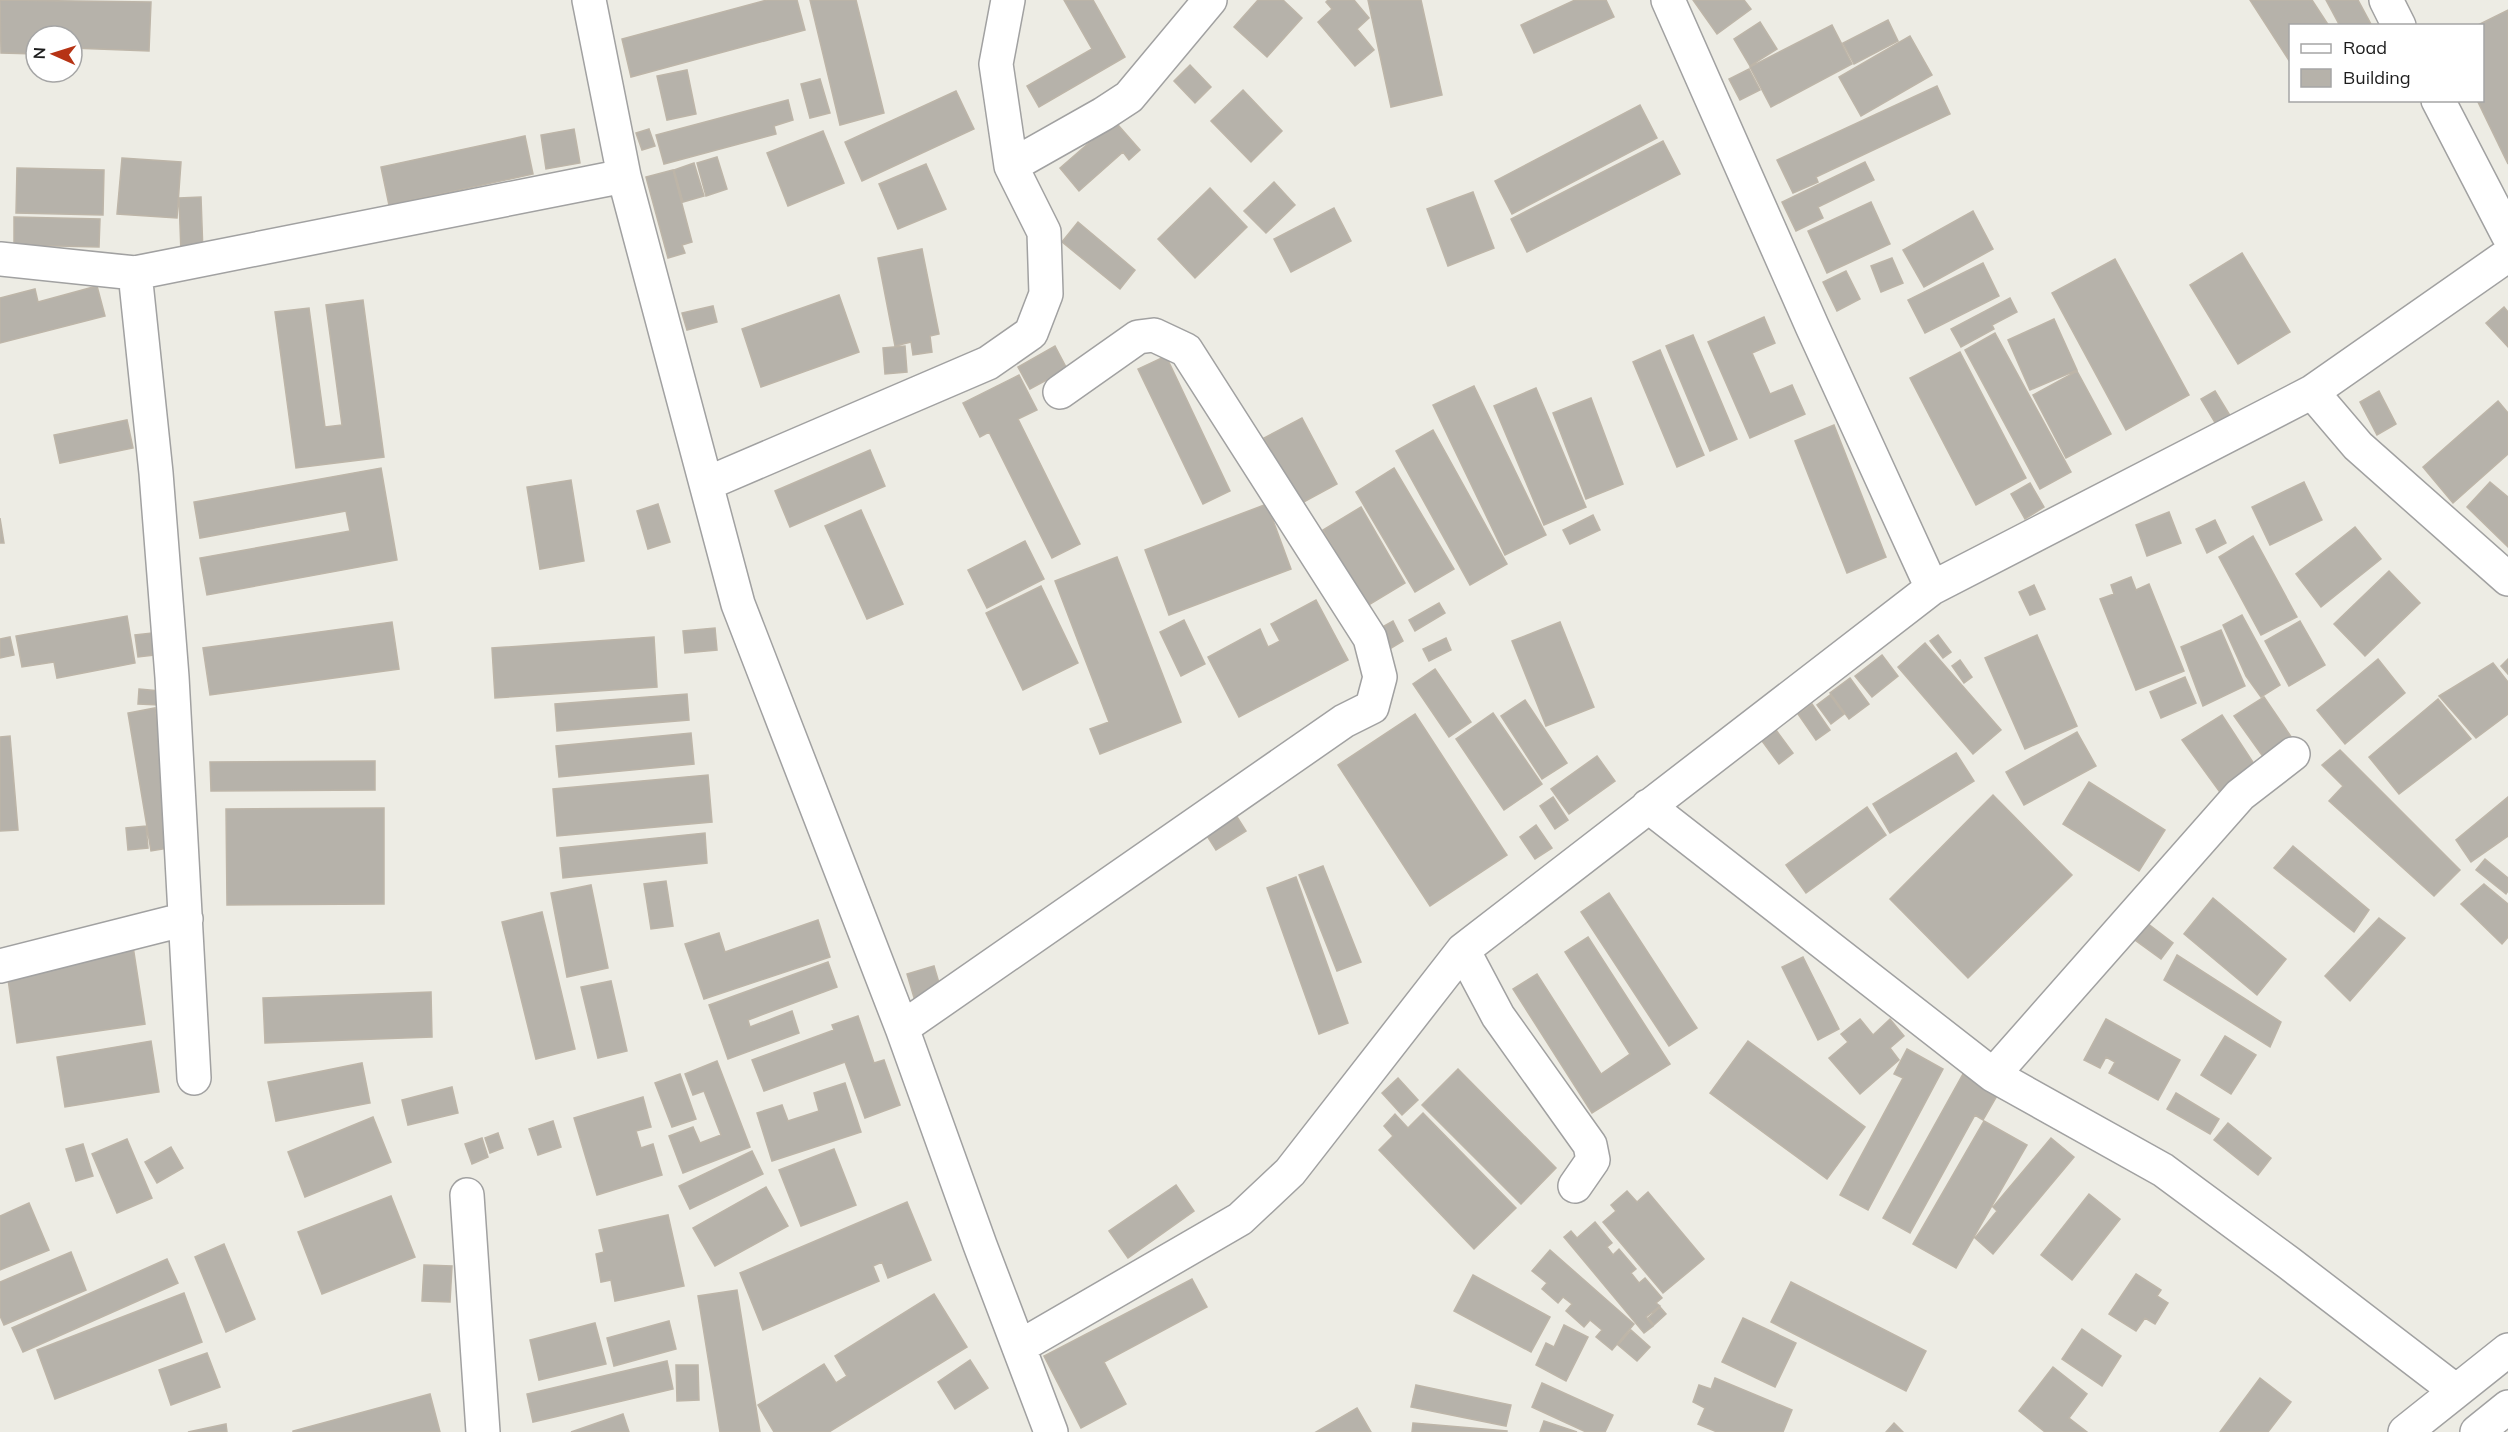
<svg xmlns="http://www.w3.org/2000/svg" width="2508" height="1432" font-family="Mulish,sans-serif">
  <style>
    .building { fill: #b6b2aa; stroke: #bdb5a8; stroke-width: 1.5 }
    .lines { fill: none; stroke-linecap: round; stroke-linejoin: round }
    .minor-casing { stroke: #a1a1a1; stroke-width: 36 }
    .minor { stroke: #fff; stroke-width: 33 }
  </style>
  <rect width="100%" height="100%" fill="#edece4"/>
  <!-- building -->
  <path class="building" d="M0 0 151 2 149 51 72 48V36H36V54L1 53Z
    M767 0H797L805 30 631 77 622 39Z
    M810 0H856L884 113 840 125Z
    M1064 0H1093L1125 57 1039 107 1027 86 1092 49Z
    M1258 0H1283L1302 18 1267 57 1234 27Z
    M1328 0H1354L1369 18 1357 29 1374 50 1355 66 1318 22 1332 9 1326 2Z
    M1368 0H1421L1442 95 1391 107Z
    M1575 0H1606L1614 17 1534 53 1521 25Z
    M1693 0H1744L1751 9 1717 34Z
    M2250 0H2312L2329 26H2290V62Z
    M2326 0H2358L2372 26H2340Z
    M2508 10V164L2477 100H2482V26H2476Z
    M1888 20 1898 41 1854 64 1843 43Z
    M1760 22 1777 49 1750 66 1734 39Z
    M1832 25 1852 64 1771 107 1750 67Z
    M1910 36 1932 75 1861 116 1839 77Z
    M1190 65 1211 87 1195 103 1174 81Z
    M1749 69 1760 90 1740 100 1729 79Z
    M687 70 696 114 667 120 657 76Z
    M820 79 830 113 810 118 801 84Z
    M1937 86 1950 114 1816 177 1818 182 1793 193 1777 160Z
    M1243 90 1282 131 1251 162 1211 121Z
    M956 91 974 129 862 181 845 142Z
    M788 100 793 120 774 126 776 134 664 164 656 135Z
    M1640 105 1657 138 1512 214 1495 181Z
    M1111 117 1140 150 1129 160 1123 152 1079 191 1060 168 1098 135Z
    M574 129 580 163 546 169 541 135Z
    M649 129 655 146 642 150 636 133Z
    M823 131 844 183 788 206 767 153Z
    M525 136 533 174 389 205 381 167Z
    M1663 141 1680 174 1527 252 1511 219Z
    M717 157 727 189 706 196 697 163Z
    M122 158 181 162 177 218 117 214Z
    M1865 162 1874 180 1818 207 1823 218 1796 231 1782 202Z
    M694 163 704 196 683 202 674 170Z
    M926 164 946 209 898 229 879 184Z
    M17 168 104 170 103 215 16 213Z
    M673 170 692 242 682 245 685 253 668 258 646 177Z
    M1274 182 1295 205 1266 233 1244 211Z
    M1210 188 1247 227 1195 278 1158 239Z
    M1473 192 1494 248 1448 266 1427 209Z
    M201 197 203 253H181L179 198Z
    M1871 202 1890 244 1827 273 1808 231Z
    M1334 208 1351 241 1291 272 1274 239Z
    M1973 211 1993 249 1924 287 1903 250Z
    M14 217 100 219 99 247 14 245Z
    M1078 222 1135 270 1120 289 1062 242Z
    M922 249 939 334 930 336 932 352 913 355 911 342 895 346 878 258Z
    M2242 253 2290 332 2238 364 2190 285Z
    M1892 258 1903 283 1881 292 1871 266Z
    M2115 259 2189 395 2126 430 2052 293Z
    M1983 263 1999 296 1925 333 1908 300Z
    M1846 271 1860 299 1837 311 1823 282Z
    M97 286 105 316 0 343V298L35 289 38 302Z
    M839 295 859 352 761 387 742 329Z
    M2010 298 2017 312 1992 325 1994 329 1961 347 1951 329Z
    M363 300 384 457 296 468 275 312 309 308 325 427 342 425 326 305Z
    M713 306 717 322 687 330 682 313Z
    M2504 307 2508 312V347L2486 323Z
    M1764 317 1775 343 1752 353 1770 394 1792 385 1805 414 1750 438 1708 342Z
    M2054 319 2077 370 2030 390 2008 340Z
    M1995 333 2071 472 2040 489 1965 350Z
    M1693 335 1737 439 1710 451 1666 346Z
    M905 346 907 372 885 374 883 348Z
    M1055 346 1067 369 1030 389 1018 367Z
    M1660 350 1704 455 1677 467 1633 362Z
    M1960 352 2026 478 1976 505 1910 378Z
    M1166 356 1230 491 1203 504 1138 369Z
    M2077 371 2111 434 2066 458 2033 395Z
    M1019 375 1037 410 1018 419 1080 544 1052 558 989 432 980 437 963 403Z
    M1474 386 1546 535 1505 555 1433 405Z
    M1536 388 1586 507 1544 525 1494 406Z
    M2215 391 2234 422 2220 431 2201 399Z
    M2379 391 2396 424 2377 435 2360 402Z
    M1591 398 1623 484 1586 499 1553 413Z
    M2498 401 2508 413V454L2453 503 2423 467Z
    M1302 418 1337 484 1300 504 1264 438Z
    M127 420 133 448 60 463 54 435Z
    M1834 425 1886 557 1847 573 1795 441Z
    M1433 430 1507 564 1470 585 1396 451Z
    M870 450 885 486 790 527 775 491Z
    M381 468 397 560 207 595 200 558 350 531 346 511 200 538 194 502Z
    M1394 468 1454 569 1415 592 1356 492Z
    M571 480 584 561 540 569 527 487Z
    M2304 482 2322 520 2270 545 2252 507Z
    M2490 482 2508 497V547L2467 507Z
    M2030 483 2044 507 2025 519 2011 494Z
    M658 504 670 542 648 549 637 511Z
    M1267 504 1291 569 1169 615 1145 550Z
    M1361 507 1405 583 1367 606 1323 530Z
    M861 510 903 604 867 619 825 526Z
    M2169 512 2181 543 2147 556 2136 525Z
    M1593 515 1600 530 1570 544 1563 530Z
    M0 518 4 543H0Z
    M2215 520 2226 543 2207 553 2196 529Z
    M2355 527 2381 559 2321 607 2296 574Z
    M2253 536 2297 617 2261 635 2219 557Z
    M1025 541 1044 579 987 608 968 570Z
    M1117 557 1181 722 1100 754 1090 729 1109 722 1055 581Z
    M2389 571 2420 603 2365 656 2334 624Z
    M2131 577 2136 590 2149 584 2184 671 2136 690 2100 599 2114 594 2111 585Z
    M2034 585 2045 609 2030 615 2019 592Z
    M1041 586 1078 663 1023 690 986 613Z
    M1316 600 1348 660 1239 717 1208 657 1260 629 1268 647 1280 641 1271 624Z
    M1439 603 1445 613 1415 631 1409 620Z
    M2242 615 2280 685 2261 697 2246 676 2223 625Z
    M127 616 135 663 57 678 54 662 22 667 16 636Z
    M1184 620 1205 664 1181 676 1160 632Z
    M1393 621 1403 641 1388 650 1377 630Z
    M2300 621 2325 665 2289 686 2265 641Z
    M392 622 399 669 210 695 203 648Z
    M1560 622 1594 707 1546 726 1512 641Z
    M715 628 717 650 685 653 683 631Z
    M2221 630 2245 686 2203 706 2181 647Z
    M152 633 154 655 138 657 135 635Z
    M1938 635 1951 652 1943 658 1930 641Z
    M2037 635 2077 726 2025 749 1985 658Z
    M10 637 14 655 0 658V639Z
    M654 637 657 687 495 698 492 648Z
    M1446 638 1451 650 1429 661 1423 649Z
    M1925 643 2001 730 1973 754 1898 667Z
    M1882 655 1898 676 1872 697 1855 676Z
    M2378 659 2405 693 2345 744 2317 710Z
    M2508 659V674L2501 666Z
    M1960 660 1972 677 1964 683 1952 666Z
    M2493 663 2508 682V714L2476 738 2439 696Z
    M1435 669 1471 722 1449 737 1413 684Z
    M2185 677 2196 703 2161 718 2150 692Z
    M1850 678 1869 704 1849 719 1830 693Z
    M139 689 160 691V705L138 704Z
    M687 694 689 720 557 731 555 704Z
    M1830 695 1844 714 1831 724 1817 705Z
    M2264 697 2292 738 2264 758 2234 716Z
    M2438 699 2471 739 2399 794 2369 757Z
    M1525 700 1567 763 1542 779 1501 716Z
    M1812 704 1830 730 1816 740 1798 714Z
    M155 708 173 816 174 847 151 851 128 713Z
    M1493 713 1542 784 1504 810 1456 739Z
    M1415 714 1507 855 1430 906 1338 765Z
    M2222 715 2258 770 2222 795 2182 740Z
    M1776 730 1793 753 1779 764 1762 741Z
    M2077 732 2096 766 2024 805 2006 772Z
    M691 733 694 764 559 777 556 746Z
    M10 736 18 830 0 831V737Z
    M2340 750 2460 870 2434 896 2329 801 2343 786 2322 765Z
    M1956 753 1974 781 1890 833 1873 804Z
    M1597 756 1615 781 1569 814 1551 789Z
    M375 761V790L211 791 210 762Z
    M708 775 712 822 557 836 553 789Z
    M2089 782 2165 830 2139 871 2063 824Z
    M1993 795 2072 875 1968 978 1890 899Z
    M1553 797 1568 820 1555 829 1540 806Z
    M2508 797V836L2471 862 2456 840Z
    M1867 807 1886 835 1806 893 1786 865Z
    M384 808V904L227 905 226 809Z
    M1232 809 1246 831 1216 850 1202 828Z
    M1536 825 1552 848 1535 859 1520 837Z
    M146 826 148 848 128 850 126 828Z
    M705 833 707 863 563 878 560 848Z
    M2293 846 2369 910 2354 932 2274 868Z
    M2485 859 2508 878V891L2506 894 2476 870Z
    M1323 866 1361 962 1337 971 1299 875Z
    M1296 877 1348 1023 1319 1034 1267 888Z
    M666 881 673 926 651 929 644 884Z
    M2484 884 2508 904V937L2502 944 2461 904Z
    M591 885 608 968 567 977 551 893Z
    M1609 893 1697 1028 1669 1046 1581 912Z
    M2213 898 2286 959 2257 995 2184 934Z
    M542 912 575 1049 536 1059 502 922Z
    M2379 918 2405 938 2350 1001 2325 976Z
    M818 920 830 957 704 999 685 944 719 933 725 952Z
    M2147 923 2173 943 2161 959 2135 940Z
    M1588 937 1670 1064 1592 1113 1513 989 1537 974 1601 1074 1630 1054 1565 952Z
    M133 946 145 1024 17 1043 6 965Z
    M2177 955 2281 1022 2270 1047 2164 980Z
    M1803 957 1839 1029 1818 1040 1782 967Z
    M828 962 837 987 748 1020 750 1027 792 1011 799 1033 728 1059 709 1005Z
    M934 966 942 993 915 1001 907 974Z
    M611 981 627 1051 598 1058 581 987Z
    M431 992 432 1037 265 1043 263 998Z
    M858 1016 874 1063 884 1060 900 1105 865 1118 845 1062 764 1091 752 1060 834 1030 832 1025Z
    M1860 1019 1873 1035 1890 1019 1904 1036 1890 1048 1899 1060 1860 1094 1829 1058 1848 1042 1841 1034Z
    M2106 1019 2180 1060 2158 1100 2109 1073 2115 1062 2106 1057 2100 1068 2084 1060Z
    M2225 1036 2256 1055 2231 1094 2201 1075Z
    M151 1041 159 1092 65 1107 57 1057Z
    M1748 1041 1865 1127 1827 1179 1710 1093Z
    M1907 1049 1943 1069 1868 1210 1840 1195 1903 1078 1894 1074Z
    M717 1061 750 1147 683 1173 669 1136 693 1127 700 1143 721 1135 704 1091 693 1095 685 1074Z
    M362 1063 370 1103 276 1121 268 1082Z
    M1458 1069 1556 1168 1521 1204 1422 1105Z
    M680 1074 696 1119 672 1127 655 1083Z
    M1963 1074 1998 1094 1983 1120 1975 1115 1910 1233 1883 1218Z
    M1398 1078 1418 1100 1402 1115 1382 1093Z
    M845 1083 861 1132 772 1161 757 1113 782 1105 788 1121 819 1111 814 1093Z
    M452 1087 458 1113 408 1125 402 1100Z
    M2176 1093 2219 1119 2210 1134 2167 1109Z
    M643 1097 651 1127 636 1131 641 1148 653 1144 662 1175 597 1195 574 1118Z
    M1423 1113 1516 1208 1474 1249 1379 1150 1393 1136 1384 1126 1395 1114 1408 1128Z
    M373 1117 391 1162 305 1197 288 1152Z
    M553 1121 561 1147 538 1155 529 1129Z
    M1984 1121 2027 1145 1956 1268 1913 1244Z
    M2228 1123 2271 1158 2258 1175 2214 1140Z
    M498 1133 503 1148 490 1153 485 1138Z
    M482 1138 488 1157 472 1164 465 1144Z
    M2051 1138 2074 1157 1993 1254 1975 1238 1997 1211 1993 1207Z
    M127 1139 152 1198 117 1213 92 1154Z
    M83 1144 93 1176 76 1181 66 1149Z
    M171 1147 183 1168 157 1183 145 1162Z
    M834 1149 856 1205 801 1226 779 1170Z
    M752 1151 763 1174 690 1209 679 1186Z
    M1176 1185 1194 1211 1128 1258 1109 1231Z
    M766 1187 788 1226 715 1266 693 1228Z
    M1627 1191 1637 1202 1648 1192 1704 1259 1663 1293 1603 1222 1616 1211 1611 1205Z
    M2089 1194 2120 1219 2072 1280 2041 1255Z
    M391 1196 415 1257 322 1294 298 1232Z
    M907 1202 931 1260 888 1278 882 1262 873 1266 879 1281 763 1330 740 1273Z
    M29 1203 49 1250 0 1270V1216Z
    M668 1215 684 1286 615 1301 611 1280 601 1282 596 1254 604 1252 599 1230Z
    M1595 1222 1612 1243 1607 1247 1613 1255 1619 1249 1636 1269 1631 1273 1639 1283 1645 1278 1662 1298 1656 1303 1660 1306 1646 1317 1653 1326 1644 1333 1564 1237 1571 1231 1577 1238Z
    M224 1244 255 1319 226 1332 195 1257Z
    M1550 1250 1634 1324 1612 1350 1596 1337 1602 1330 1590 1320 1584 1327 1566 1311 1572 1304 1563 1297 1558 1303 1542 1289 1547 1283 1532 1271Z
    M71 1252 86 1290 4 1325 0 1316V1282Z
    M167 1259 178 1283 23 1352 12 1328Z
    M424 1265 452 1266 450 1302 422 1301Z
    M2136 1274 2161 1290 2157 1296 2168 1303 2155 1324 2145 1318 2136 1331 2109 1314Z
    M1473 1275 1550 1317 1531 1352 1454 1311Z
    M1192 1279 1207 1307 1104 1362 1126 1404 1081 1428 1044 1356Z
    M1791 1282 1926 1351 1906 1391 1771 1322Z
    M737 1290 760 1432H720L698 1296Z
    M184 1293 202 1342 55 1399 37 1350Z
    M934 1294 967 1347 829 1432H774L758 1405 824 1364 836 1383 847 1376 835 1356Z
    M1660 1307 1666 1314 1654 1325 1648 1318Z
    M1743 1318 1796 1343 1775 1387 1722 1362Z
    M669 1321 676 1349 614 1366 607 1338Z
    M595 1323 606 1364 539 1380 530 1340Z
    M1564 1325 1588 1337 1566 1381 1536 1365 1546 1343 1554 1347Z
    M2082 1329 2121 1356 2102 1386 2062 1359Z
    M1631 1330 1650 1347 1637 1361 1618 1345Z
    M207 1353 220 1387 171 1405 159 1370Z
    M970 1360 988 1388 955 1409 938 1382Z
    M667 1361 673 1389 533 1422 527 1394Z
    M676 1365H698L699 1400 677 1401Z
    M2053 1367 2087 1394 2069 1418 2087 1432H2045L2019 1411Z
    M1715 1378 1792 1410 1783 1432H1717L1698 1424 1705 1408 1693 1402 1699 1385 1711 1389Z
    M2260 1378 2291 1402 2268 1432H2220Z
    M1542 1383 1613 1415 1605 1432H1586L1532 1407Z
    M1416 1385 1511 1405 1506 1426 1411 1407Z
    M430 1394 440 1432H293V1431Z
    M1357 1408 1371 1432H1316Z
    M623 1414 629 1432H571Z
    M1544 1421 1577 1432H1540Z
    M1413 1423 1507 1431V1432H1412Z
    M1894 1423 1903 1432H1886Z
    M226 1424 227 1432H188Z"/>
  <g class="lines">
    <!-- minor casing -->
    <g class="minor-casing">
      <path id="minor" d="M589 0 624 176 738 604 902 1028 980 1245 1051 1432
        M1668 0 1812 326 1932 588
        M2386 0 2399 26
        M2438 100 2508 235
        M1011 166 1103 114 1129 97 1210 0
        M0 259 135 273 624 176
        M135 273 156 473 172 677 194 1078
        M2312 392 2358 446 2508 579
        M706 484 988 363 1031 333 1046 294 1044 232 1011 166 996 64 1008 0
        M1648 806 1993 1075 2163 1170 2289 1263 2456 1391
        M1463 950 1498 1016 1590 1145 1593 1160 1575 1186
        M0 966 186 919
        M902 1028 1344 721 1372 707 1380 677 1370 638 1186 350 1154 335 1138 337 1060 392
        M1993 1075 2240 795 2293 754
        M467 1195 483 1432
        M1019 1347 1240 1219 1290 1172 1463 950 1932 588 2312 392 2508 255
        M2405 1432 2508 1350
        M2477 1432 2508 1407"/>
    </g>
    <!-- minor -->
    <use href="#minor" class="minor"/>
  </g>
  <!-- legend -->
  <rect x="2289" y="24" width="195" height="78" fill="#ffffff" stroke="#a5a5a5" stroke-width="1.5"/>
  <rect x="2301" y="44" width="30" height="9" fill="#ffffff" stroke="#a5a5a5" stroke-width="1.5"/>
  <text x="2343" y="54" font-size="18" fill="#1d1d1d">Road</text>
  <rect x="2301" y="69" width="30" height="18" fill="#b6b2aa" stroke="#a5a5a5" stroke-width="1.5"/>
  <text x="2343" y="84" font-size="18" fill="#1d1d1d">Building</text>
  <!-- north arrow -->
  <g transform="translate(54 54) rotate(273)"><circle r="28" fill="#ffffff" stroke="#a5a5a5" stroke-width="1.5"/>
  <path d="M0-4.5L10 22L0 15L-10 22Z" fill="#b63314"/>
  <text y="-9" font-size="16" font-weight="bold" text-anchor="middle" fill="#1d1d1d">N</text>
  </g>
</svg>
